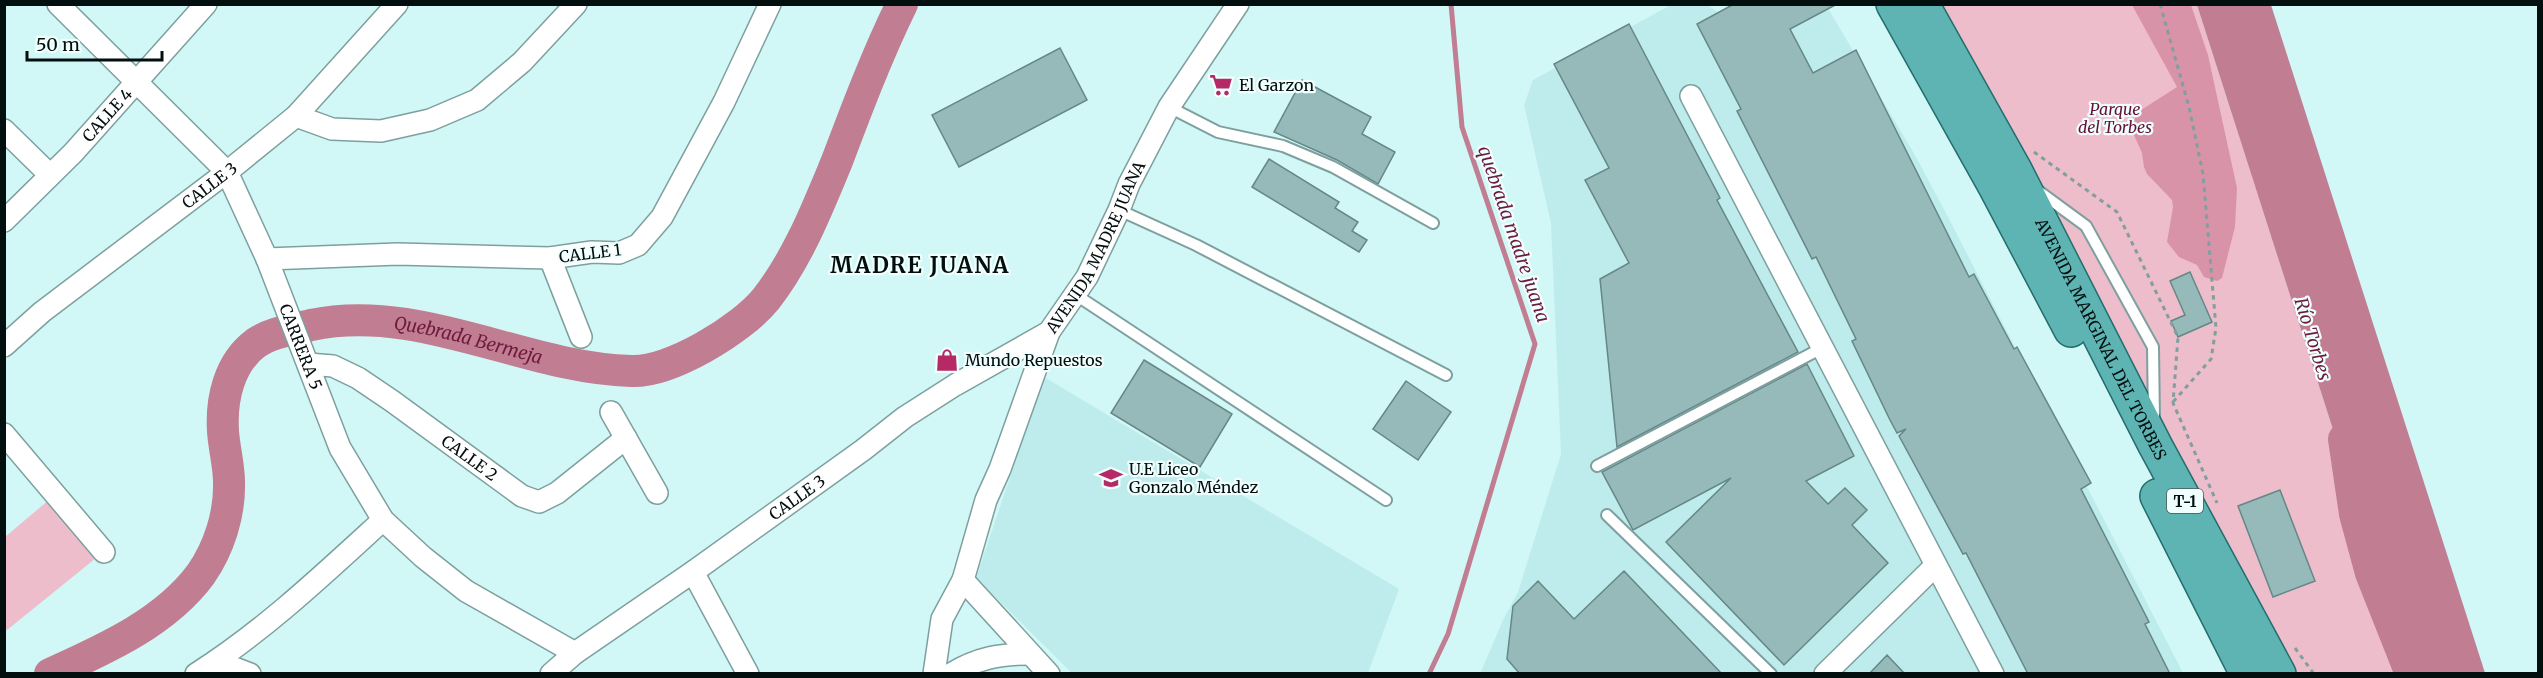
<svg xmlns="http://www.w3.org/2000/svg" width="2543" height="678" font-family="Merriweather,serif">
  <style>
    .built { fill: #beecec }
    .green { fill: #edbdcb }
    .forest { fill: #d993a8 }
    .water { fill: #c17d92 }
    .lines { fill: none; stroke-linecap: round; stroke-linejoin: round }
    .stream { stroke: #c17d92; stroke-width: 5 }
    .river { stroke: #c17d92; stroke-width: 32 }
    .building { fill: #96b9b9; stroke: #658786; stroke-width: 1.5 }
    .service-casing { stroke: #7da09f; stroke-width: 14 }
    .minor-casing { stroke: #7da09f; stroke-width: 24 }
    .trunk-casing { stroke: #246d6d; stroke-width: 36 }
    .path { stroke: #829e9e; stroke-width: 3; stroke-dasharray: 4.5 4.5; stroke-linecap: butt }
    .service { stroke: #fff; stroke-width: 10 }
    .minor { stroke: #fff; stroke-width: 21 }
    .trunk { stroke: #5eb3b3; stroke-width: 33 }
    .labels { text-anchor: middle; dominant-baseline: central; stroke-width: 4.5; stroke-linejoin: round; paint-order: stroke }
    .shield { fill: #f0fffe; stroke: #4a5757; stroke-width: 1.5 }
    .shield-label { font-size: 15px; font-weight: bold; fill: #030f0f }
    .poi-label { font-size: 16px; fill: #030f0f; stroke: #f0fffe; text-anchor: start }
    .park-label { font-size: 16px; font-style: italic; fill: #641135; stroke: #f0fffe }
    .street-label { font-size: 16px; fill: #030f0f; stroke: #f0fffe }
    .water-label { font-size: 18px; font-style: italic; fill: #6d1b3c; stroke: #f0fffe }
    .district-label { font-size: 22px; font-weight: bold; letter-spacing: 1.5px; fill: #030f0f; stroke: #f0fffe }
  </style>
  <rect width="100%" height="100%" fill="#d1f7f6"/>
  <!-- built -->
  <path class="built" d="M1671 5H1707L1718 12 1732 5H1826L1916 157 1948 217 2183 673 1480 674 1503 620 1518 592 1561 454 1551 223 1524 105 1533 80Z
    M1044 377 1399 589 1368 673H1072L976 578Z"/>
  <!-- green -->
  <path class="green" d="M1922 5H2197L2411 673H2279Z
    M50 499 96 558 7 630 5 628V537Z"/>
  <!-- forest -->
  <path class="forest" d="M2132 5H2191L2208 55 2237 188 2235 227 2222 278 2217 281 2204 277 2197 265 2179 257 2167 242 2173 207 2172 200 2147 174 2144 167 2142 153 2134 135 2135 114 2177 87Z"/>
  <!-- water -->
  <path class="water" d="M2197 5H2271L2485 673H2411Z"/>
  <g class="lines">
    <!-- stream -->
    <path class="stream" d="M1429 674 1448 634 1535 344 1462 127 1451 4"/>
    <!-- river -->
    <g class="river">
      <path d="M2344 439 2355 514 2371 573 2411 674"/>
      <path id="s1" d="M50 674C103 650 165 623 201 574 219 548 230 514 229 482 229 465 224 448 223 431 221 399 229 363 256 343 272 332 292 330 311 325 419 302 524 368 631 371 670 373 742 329 766 299 798 258 817 209 837 161 857 108 877 55 902 4"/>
    </g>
  </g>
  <!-- building -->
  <path class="building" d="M1734 4H1837L1790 29 1813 73 1856 50 1969 277 1974 274 2014 349 2017 347 2091 483 2081 489 2149 622 2145 624 2170 674H2028L1966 553 1963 554 1899 436 1906 429 1897 433 1889 418 1852 341 1856 339 1816 257 1812 259 1737 111 1741 109 1697 24Z
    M1629 24 1720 198 1717 200 1798 352 1617 447 1600 279 1629 263 1585 180 1609 168 1554 64Z
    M1060 48 1087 100 959 167 932 115Z
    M1302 80 1371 117 1362 134 1395 152 1378 184 1337 160 1274 132Z
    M1269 159 1339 202 1335 208 1358 222 1352 231 1367 240 1359 252 1252 187Z
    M2190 272 2212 322 2178 337 2171 321 2185 315 2170 281Z
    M1144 360 1232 414 1200 467 1111 413Z
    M1807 364 1854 456 1806 481 1828 504 1845 488 1867 510 1852 525 1888 563 1784 665 1666 542 1731 478 1633 530 1602 472Z
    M1406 381 1451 412 1418 460 1373 429Z
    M2280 490 2315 581 2273 597 2238 506Z
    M1624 571 1722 674H1520L1507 659 1513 606 1538 581 1574 619Z
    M1887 655 1905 674H1869Z"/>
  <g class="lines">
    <!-- service casing -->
    <g class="service-casing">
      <path id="service" d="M1169 107 1218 132 1283 146 1333 167 1433 223
        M2037 190 2086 226 2153 347 2154 421
        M1119 210 1196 245 1446 375
        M1076 295 1386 500
        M1597 466 1822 348
        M1607 515 1771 674"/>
    </g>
    <!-- minor casing -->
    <g class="minor-casing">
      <g id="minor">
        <path id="s2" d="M58 4 227 172 267 259 340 448 383 520 423 557 466 591 575 653"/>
        <path d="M1691 96 1993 674"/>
        <path d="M296 116 332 129 381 131 430 120 477 100 522 62 576 4"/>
        <path d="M4 130 50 175"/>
        <path id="s3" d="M4 221 73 153 206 4"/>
        <path d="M550 258 581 337"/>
        <path d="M267 259 398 254 550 258 592 252 619 253 638 245 662 217 724 102 770 4"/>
        <path id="s4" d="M4 346 42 312 227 172 296 116 397 4"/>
        <path id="s5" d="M308 364 333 366 358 378 392 401 522 496 539 502 557 493 626 438"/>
        <path d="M611 412 657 493"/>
        <path d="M4 434 104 552"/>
        <path d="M693 572 748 674"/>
        <path d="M963 580 1049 674"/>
        <path d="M216 661 250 674"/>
        <path d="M196 674C264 631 324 574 383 520"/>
        <path id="s6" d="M551 674 575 653 693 572 863 450 905 417 955 385 1049 332"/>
        <path id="s7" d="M934 674 942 619 963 580 986 500 1000 469 1049 332 1087 277 1119 210 1129 184 1169 107 1238 4"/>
        <path d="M951 674C977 658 1000 654 1029 654"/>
        <path d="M1825 674 1935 566"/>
      </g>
    </g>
    <!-- trunk casing -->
    <g class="trunk-casing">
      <g id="trunk">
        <path d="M1893 4 1996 188 2071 330"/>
        <path id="s8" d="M1922 4 2015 170 2155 445 2279 674"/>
        <path d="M2157 496 2247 674"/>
      </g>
    </g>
    <!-- path -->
    <path class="path" d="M2160 4 2189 107 2203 174 2216 328 2211 359 2173 402
      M2034 152 2117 212 2178 337 2173 403 2217 503
      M2295 648 2314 674"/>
    <!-- service -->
    <use href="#service" class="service"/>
    <!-- minor -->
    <use href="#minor" class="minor"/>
    <!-- trunk -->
    <use href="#trunk" class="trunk"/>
  </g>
  <!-- icons -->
  <defs>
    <g id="supermarket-bare" transform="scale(1.8)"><path d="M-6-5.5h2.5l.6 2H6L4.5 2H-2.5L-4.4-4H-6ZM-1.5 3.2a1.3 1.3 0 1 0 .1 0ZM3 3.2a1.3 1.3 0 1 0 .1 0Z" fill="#b52a66" stroke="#f0fffe" stroke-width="2.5" paint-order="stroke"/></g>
    <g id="shop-bare" transform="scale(1.8)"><path d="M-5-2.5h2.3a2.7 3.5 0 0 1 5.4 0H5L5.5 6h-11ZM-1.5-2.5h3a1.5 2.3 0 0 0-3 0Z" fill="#b52a66" stroke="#f0fffe" stroke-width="2.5" paint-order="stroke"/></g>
    <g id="university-bare" transform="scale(1.8)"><path d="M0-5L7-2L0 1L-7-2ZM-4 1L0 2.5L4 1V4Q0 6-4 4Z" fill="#b52a66" stroke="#f0fffe" stroke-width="2.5" paint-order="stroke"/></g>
  </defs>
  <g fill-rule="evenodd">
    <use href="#supermarket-bare" x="1221" y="85"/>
    <use href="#shop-bare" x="947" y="360"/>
    <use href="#university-bare" x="1111" y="478"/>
  </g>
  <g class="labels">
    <!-- shield labels -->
    <rect class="shield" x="2167" y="489" width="36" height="24" rx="4.5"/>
    <g class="shield-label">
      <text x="2185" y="501">T-1</text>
    </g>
    <!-- poi labels -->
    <g class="poi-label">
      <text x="1239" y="85">El Garzon</text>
      <text x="965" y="360">Mundo Repuestos</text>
      <text x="1129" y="469">U.E Liceo<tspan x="1129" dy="18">Gonzalo Méndez</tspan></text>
    </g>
    <!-- park labels -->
    <g class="park-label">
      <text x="2115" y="109">Parque<tspan x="2115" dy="18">del Torbes</tspan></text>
    </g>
    <!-- street labels -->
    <g class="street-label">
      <text stroke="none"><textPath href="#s3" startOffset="148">CALLE 4</textPath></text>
      <text stroke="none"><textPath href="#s4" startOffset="261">CALLE 3</textPath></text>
      <text stroke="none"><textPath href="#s7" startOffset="460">AVENIDA MADRE JUANA</textPath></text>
      <text transform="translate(590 253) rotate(-7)">CALLE 1</text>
      <text stroke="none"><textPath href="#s8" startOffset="380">AVENIDA MARGINAL DEL TORBES</textPath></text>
      <text stroke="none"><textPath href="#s2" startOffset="428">CARRERA 5</textPath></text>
      <text stroke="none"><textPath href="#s5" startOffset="190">CALLE 2</textPath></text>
      <text stroke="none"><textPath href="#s6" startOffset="303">CALLE 3</textPath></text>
    </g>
    <!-- water labels -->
    <g class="water-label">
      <text transform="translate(1514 234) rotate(71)">quebrada madre juana</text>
      <text transform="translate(2313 339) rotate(73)">Río Torbes</text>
      <text stroke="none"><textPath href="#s1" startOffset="648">Quebrada Bermeja</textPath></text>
    </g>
    <!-- district labels -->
    <g class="district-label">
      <text x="920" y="265">MADRE JUANA</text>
    </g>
  </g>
  <!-- border -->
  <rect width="2543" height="678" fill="none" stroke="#030f0f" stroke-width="12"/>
  <!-- scale -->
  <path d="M27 51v9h135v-9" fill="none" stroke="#030f0f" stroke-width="3"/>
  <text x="36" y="51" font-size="18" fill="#030f0f" stroke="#f0fffe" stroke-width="4.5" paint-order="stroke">50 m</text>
</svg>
